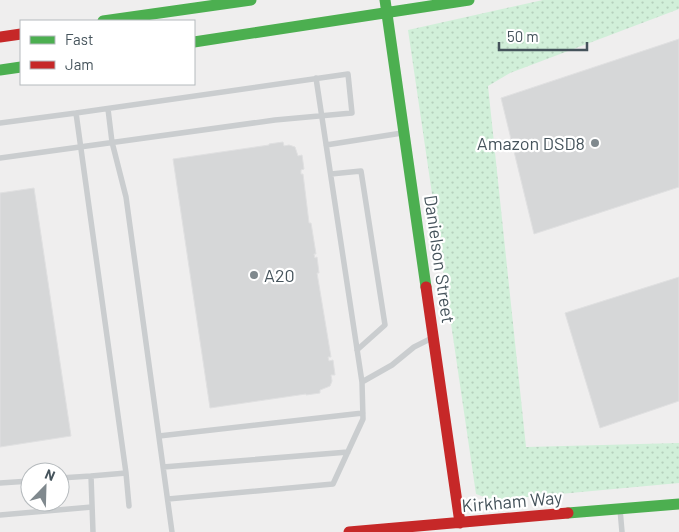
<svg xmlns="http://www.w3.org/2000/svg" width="679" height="532" font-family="Barlow,sans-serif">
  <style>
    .grass { fill: url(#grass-dots) }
    .building { fill: #d6d7d8; stroke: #e0e0e1 }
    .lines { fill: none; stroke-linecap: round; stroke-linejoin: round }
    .lane { stroke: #cacdcf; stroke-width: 5.5 }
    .fast { stroke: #4caf50; stroke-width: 11 }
    .jam { stroke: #c62828; stroke-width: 11 }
    .poi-dot { fill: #80898e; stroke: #fff; stroke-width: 2 }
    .labels { text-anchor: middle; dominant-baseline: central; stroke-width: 4.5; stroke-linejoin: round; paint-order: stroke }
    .poi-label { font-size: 18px; fill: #45535b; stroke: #fff; text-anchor: end }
    .street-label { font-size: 18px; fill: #45535b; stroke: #fff }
  </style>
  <defs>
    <pattern id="grass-dots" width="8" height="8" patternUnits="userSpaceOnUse" patternTransform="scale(1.25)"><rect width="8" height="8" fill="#d1efd9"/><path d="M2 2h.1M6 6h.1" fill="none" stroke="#b5cfbc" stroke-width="1.8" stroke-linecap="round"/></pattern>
  </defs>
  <rect width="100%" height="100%" fill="#efeeee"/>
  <!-- grass -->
  <path class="grass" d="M543 0H679V9L510 73 488 86 526 447 679 443V483L493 500 476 494 408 30Z"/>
  <!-- building -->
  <path class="building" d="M679 39V187L534 234 501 98Z
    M283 142 284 146 289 145 295 147 298 156 302 155 304 169 301 170V174H303L309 223H311L316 254H314L315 258 317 257 319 273H317L331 357H328L329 361 333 360 335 375H331L332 381 330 386 320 390V393L306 395V394L210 408 173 159 269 145V144Z
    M34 188 71 436 0 447V193Z
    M679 277V401L600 428 565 313Z"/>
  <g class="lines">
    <!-- lane -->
    <path class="lane" d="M316 78 362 382 392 365 414 347 432 338
      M108 109 112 142 126 197 172 532
      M0 123 76 113 126 473
      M326 145 402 133
      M0 158 275 120 352 113 348 74 76 113
      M331 174 361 171 385 325 357 350
      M159 436 363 413
      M163 467 348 452
      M91 476 126 473 129 506
      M60 478 91 476 93 532
      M0 483 30 481
      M168 499 333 484 363 419 362 382
      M620 509 622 532
      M0 515 92 507"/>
    <!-- fast -->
    <path class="fast" d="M385 0 426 287
      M103 21 251 0
      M194 42 469 0
      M0 70 21 67
      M568 513 679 504"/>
    <!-- jam -->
    <path class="jam" d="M0 37 21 34
      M426 287 460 523
      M349 532 568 513"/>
  </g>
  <!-- markers -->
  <g class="poi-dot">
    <circle cx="595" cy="143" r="5"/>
    <circle cx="254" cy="275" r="5"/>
  </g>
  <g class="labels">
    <!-- poi labels -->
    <g class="poi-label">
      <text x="585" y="143">Amazon DSD8</text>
      <text x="264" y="275" text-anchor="start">A20</text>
    </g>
    <!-- street labels -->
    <g class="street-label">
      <text transform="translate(440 259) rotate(82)">Danielson Street</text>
      <text transform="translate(512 501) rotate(-5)">Kirkham Way</text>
    </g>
  </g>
  <!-- legend -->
  <rect x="20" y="20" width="175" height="65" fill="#ffffff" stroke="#b5babd"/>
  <rect x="30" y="36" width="25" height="8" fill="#4caf50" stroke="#b5babd"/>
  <text x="65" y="45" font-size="15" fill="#45535b">Fast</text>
  <rect x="30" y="61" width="25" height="8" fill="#c62828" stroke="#b5babd"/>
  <text x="65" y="70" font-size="15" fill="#45535b">Jam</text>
  <!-- north arrow -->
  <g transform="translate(45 487) rotate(23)"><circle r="24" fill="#ffffff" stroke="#b5babd"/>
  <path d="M0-4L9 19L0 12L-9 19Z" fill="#80898e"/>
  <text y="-8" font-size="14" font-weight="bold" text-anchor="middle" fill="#45535b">N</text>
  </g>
  <!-- scale -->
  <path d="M499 42v8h88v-8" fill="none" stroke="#45535b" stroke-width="2.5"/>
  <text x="507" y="42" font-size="15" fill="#45535b" stroke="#ffffff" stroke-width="4" paint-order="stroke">50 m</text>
</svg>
